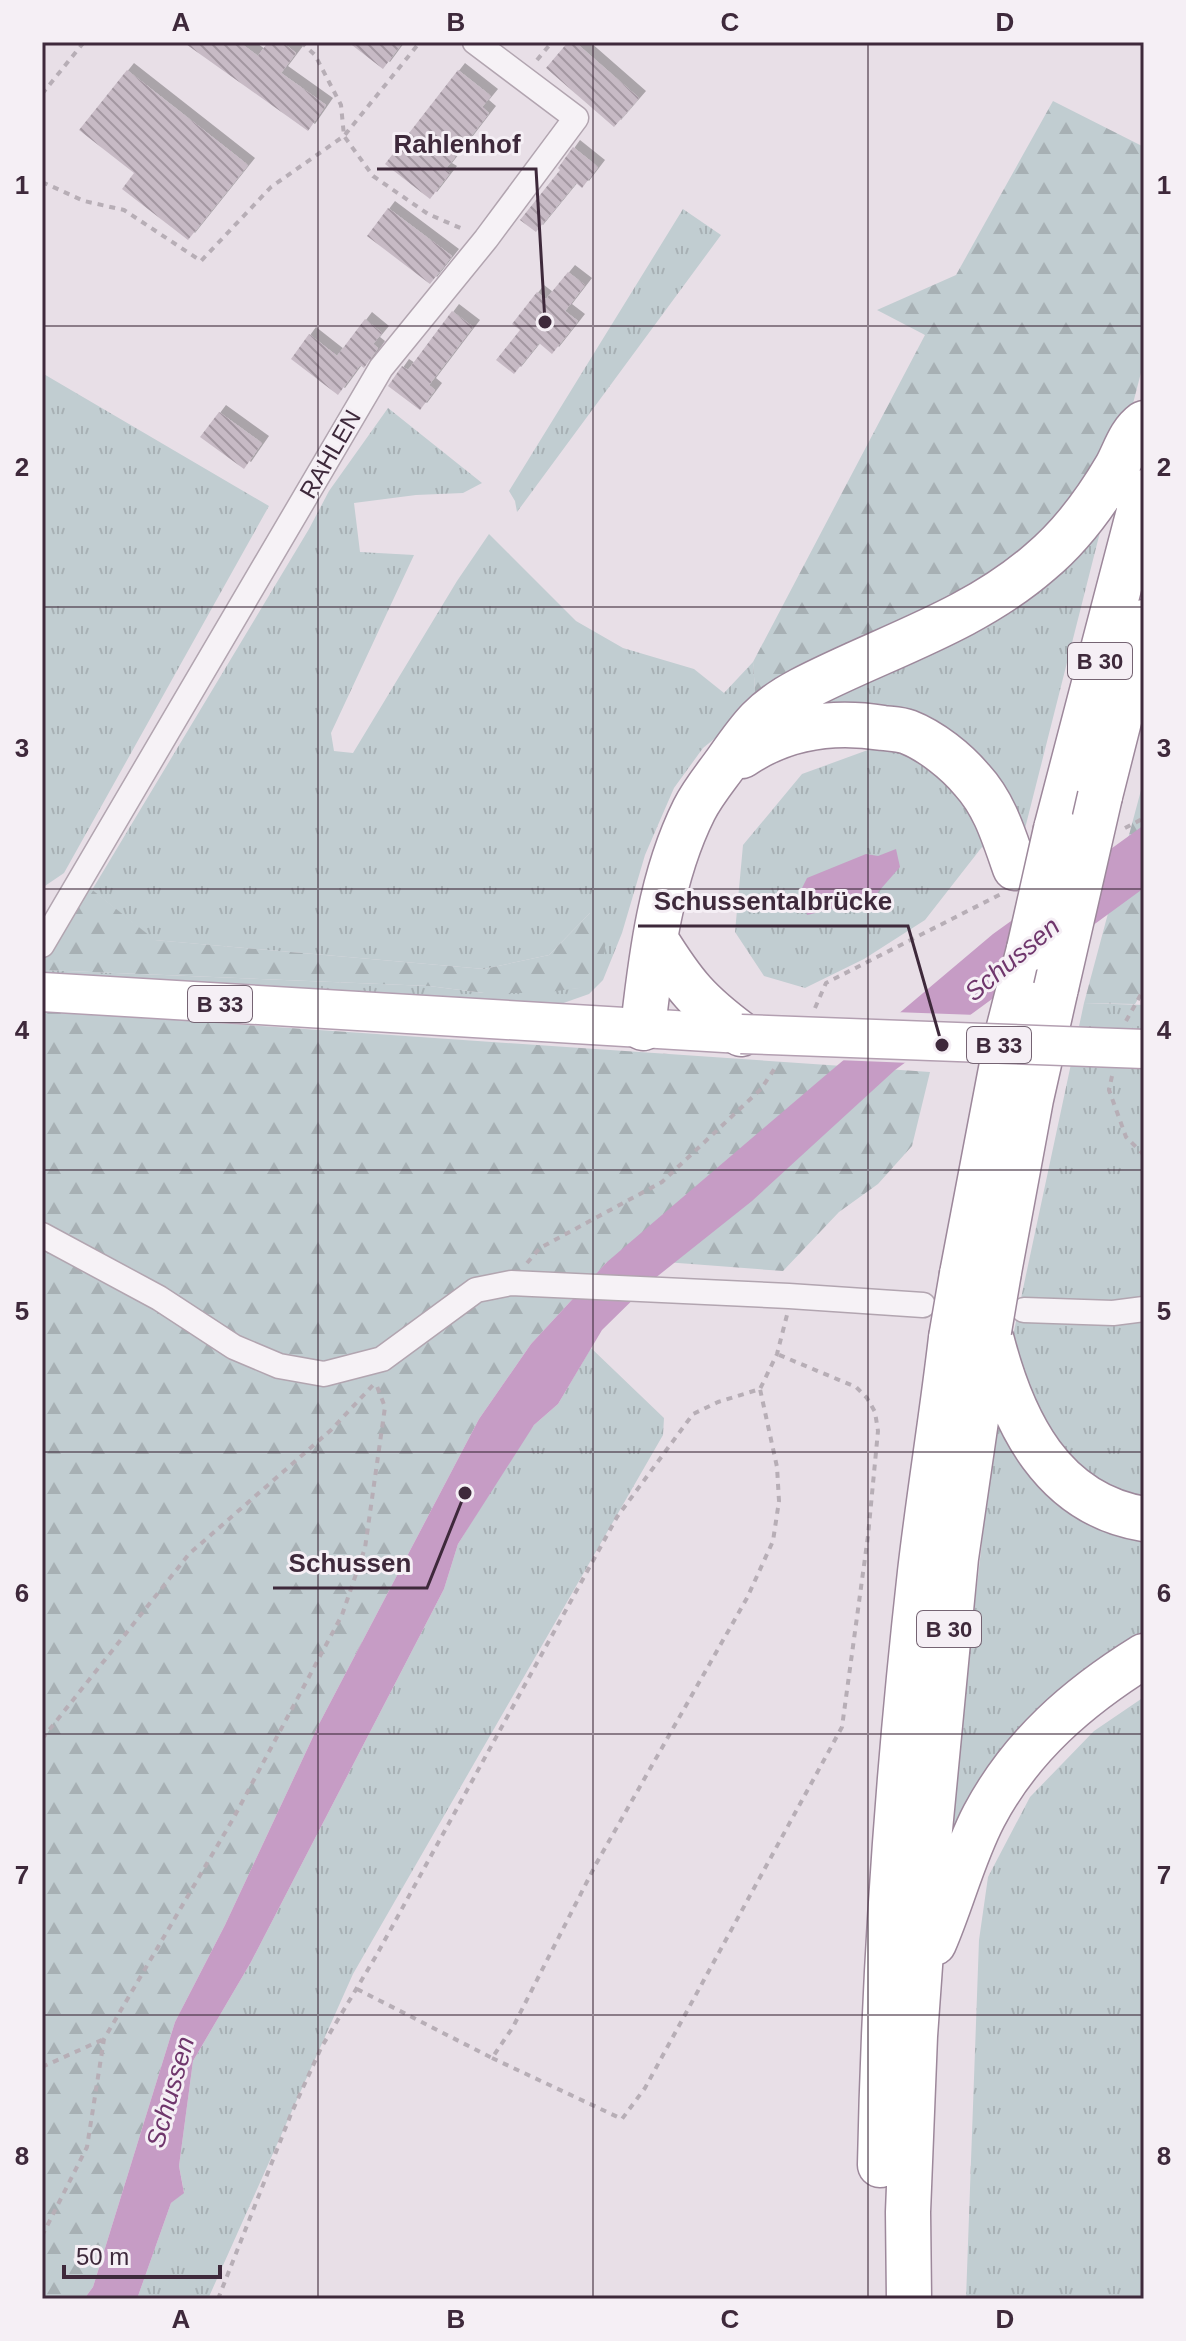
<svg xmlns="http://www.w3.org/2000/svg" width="1186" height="2341" font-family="Arial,sans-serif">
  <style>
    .grass { fill: url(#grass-tufts) }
    .forest { fill: url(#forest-firs) }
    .water { fill: #c69cc5 }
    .pier { fill: #e8dfe7 }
    .building { fill: url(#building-back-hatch); filter: url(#shadow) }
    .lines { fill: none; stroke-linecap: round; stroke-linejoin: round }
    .street-casing { stroke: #b2a5b0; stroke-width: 27 }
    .primary-casing { stroke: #b39fb1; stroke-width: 41 }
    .highway-casing { stroke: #9d889b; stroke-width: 47 }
    .path { stroke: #b7aeb6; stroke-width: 4; stroke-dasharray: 6 6; stroke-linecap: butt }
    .street { stroke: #f6f2f6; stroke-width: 24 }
    .primary { stroke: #fff; stroke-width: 38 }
    .highway { stroke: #fff; stroke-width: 44 }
    .primary-bridge-casing { stroke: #b39fb1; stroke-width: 41; stroke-linecap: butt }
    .highway-bridge-casing { stroke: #9d889b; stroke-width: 47; stroke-linecap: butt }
    .primary-bridge { stroke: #fff; stroke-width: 38 }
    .highway-bridge { stroke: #fff; stroke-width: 44 }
    .grid { fill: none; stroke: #3e293b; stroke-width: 2; stroke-opacity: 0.55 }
    .labels { text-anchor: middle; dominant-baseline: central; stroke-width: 6; stroke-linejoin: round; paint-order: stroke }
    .shield { fill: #f5eff5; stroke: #756473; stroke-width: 2 }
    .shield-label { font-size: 22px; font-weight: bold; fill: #3e293b }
    .street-label { font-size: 24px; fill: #3e293b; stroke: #f5eff5 }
    .water-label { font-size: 26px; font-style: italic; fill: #6f366c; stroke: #f5eff5 }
    .leader { fill: none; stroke: #3e293b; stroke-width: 3 }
    .callout-dot { fill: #3e293b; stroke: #f5eff5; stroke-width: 3 }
    .callout-label { font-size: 26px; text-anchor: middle; font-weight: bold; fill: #3e293b; stroke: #f5eff5; stroke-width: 6; stroke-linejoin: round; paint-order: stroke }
    .neatline { fill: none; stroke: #3e293b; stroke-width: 3 }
    .grid-label { font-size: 26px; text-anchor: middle; font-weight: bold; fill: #3e293b }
  </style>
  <defs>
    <pattern id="grass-tufts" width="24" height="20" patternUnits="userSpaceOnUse" patternTransform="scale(2)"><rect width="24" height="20" fill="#c1cdd1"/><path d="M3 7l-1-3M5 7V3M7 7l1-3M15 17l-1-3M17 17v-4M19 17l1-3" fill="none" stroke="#a7b0b4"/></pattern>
    <pattern id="forest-firs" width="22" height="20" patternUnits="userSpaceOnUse" patternTransform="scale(2)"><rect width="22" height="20" fill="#c1cdd1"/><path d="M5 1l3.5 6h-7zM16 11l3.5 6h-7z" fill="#a7b0b4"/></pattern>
    <pattern id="building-back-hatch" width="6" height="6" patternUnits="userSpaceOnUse" patternTransform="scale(2)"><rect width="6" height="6" fill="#c7bac5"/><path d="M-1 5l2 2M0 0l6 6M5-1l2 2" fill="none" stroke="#a397a1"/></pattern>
    <filter id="shadow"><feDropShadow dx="7" dy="-7" stdDeviation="0" flood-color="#0004"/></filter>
  </defs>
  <rect width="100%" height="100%" fill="#e8dfe7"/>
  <!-- grass -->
  <path class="grass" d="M683 209 721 235 517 512 515 501 509 491Z
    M42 373 269 506 64 873 42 888Z
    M388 408 482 483 463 493 416 495 354 503 360 552 414 555 331 733 334 751 353 753 457 581 489 534 576 621 623 648 694 669 724 693 753 662 756 705 703 748 674 788 645 855 622 933 603 980 589 994 555 1006 42 977V970L429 986 484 993 579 988 590 913 549 955 484 969 154 940 92 890 309 529 329 491Z
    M1116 469 1015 868 945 754 757 718Z
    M876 747 924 753 961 785 994 860 982 847 925 920 864 959 805 988 764 976 735 932 743 845 802 774Z
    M1084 1003 1144 1005V1640L1038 1709 985 1781 950 1845 957 1755 998 1406Z
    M591 1348 664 1418 663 1435 353 1974 208 2299H137L171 2203 184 2192 179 2166 193 2061 251 1962 444 1589 458 1544 518 1447 534 1425 558 1404Z
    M1144 1697V2299H966L979 1940 988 1877 1030 1797 1094 1731Z"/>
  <!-- forest -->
  <path class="forest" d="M1053 101 1144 147V361L1116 469 1075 527 756 705 753 662 925 335 877 310 956 275Z
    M1144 779V989L1135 1004 1084 1003Z
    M85 884 155 940 484 969 549 955 590 913 607 934 602 966 579 988 541 993H484L429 986 42 970V964Z
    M42 1007 217 1023 930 1072 912 1146 878 1184 839 1212 783 1271 665 1262H607L531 1344 479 1419 319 1724 225 1925 175 2022 93 2287 84 2299H42Z"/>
  <!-- water -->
  <path class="water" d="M1144 825V888L895 1070 752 1201 654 1279 602 1330 558 1404 534 1425 458 1544 444 1589 251 1962 193 2061 179 2166 184 2193 171 2203 137 2299H84L93 2287 175 2022 225 1925 319 1724 479 1419 531 1344 607 1262 820 1080 993 934Z
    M896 849 900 867 872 899 807 915 802 888 807 878 866 854 878 856Z"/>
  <!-- pier -->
  <path class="pier" d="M894 1012 977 1015 911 1063 837 1060Z"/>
  <!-- building -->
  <path class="building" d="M183 42H239L258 56 268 42H282L296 53 281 73 326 105 308 131Z
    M348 42H403L383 69Z
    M568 42H575L639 98 614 127 546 68Z
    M127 70 248 165 188 240 122 189 134 173 79 130Z
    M458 70 491 96 482 107 489 113 445 170 450 173 430 199 385 164Z
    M573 147 598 167 582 188 576 183 536 232 520 220 560 170 558 168Z
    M388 208 452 256 430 284 367 236Z
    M568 272 585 285 565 311 578 321 552 354 539 343 514 374 496 360 520 330 512 324 537 292 546 299Z
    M452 311 473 327 429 385 435 390 420 410 388 386 402 366 408 370Z
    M365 319 382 333 373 344 378 348 364 368 360 365 338 395 291 359 309 334 337 356Z
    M219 412 262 443 244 469 200 437Z"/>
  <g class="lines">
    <!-- street casing -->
    <g class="street-casing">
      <path id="street" d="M42 945 381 368 486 239 576 118 475 42
        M42 1235 159 1298 234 1347 279 1366 324 1374 382 1359 476 1290 511 1283 789 1296 923 1305
        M1024 1310 1113 1313 1144 1309"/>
    </g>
    <!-- primary casing -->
    <g class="primary-casing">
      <path id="primary" d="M42 992 741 1034"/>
    </g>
    <!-- highway casing -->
    <g class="highway-casing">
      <path id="highway" d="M742 756C784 727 833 720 883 728 891 729 900 729 908 732 931 741 956 761 972 780 995 805 1004 837 1015 868
        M1100 796 1144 622
        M1056 829 1144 492
        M656 940C684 985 698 1002 741 1034
        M643 1028C651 956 661 876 694 810 703 792 716 777 728 760 751 727 763 710 801 690 881 648 970 623 1040 562 1070 537 1096 502 1116 468 1125 452 1129 434 1144 423
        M999 1272 1031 1099 1056 988
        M962 1274 1009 1027 1029 949
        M992 1341C1013 1422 1052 1504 1144 1519
        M934 1943C952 1902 963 1856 984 1816 1021 1746 1078 1697 1144 1656
        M880 2165C884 1967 898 1769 920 1572 929 1494 942 1416 951 1338
        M909 2299 908 2212 915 2036 929 1840 956 1558 989 1331"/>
    </g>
    <!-- path -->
    <path class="path" d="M301 42 315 55 341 105 344 136 373 176 428 214 465 230
      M537 60 552 42
      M42 94 84 42
      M42 182 84 201 124 210 201 261 271 187 344 136 420 42
      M1125 828 1144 818
      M815 1008 826 983 1001 894
      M1126 1021 1144 989
      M1112 1076 1109 1090 1126 1137 1144 1155
      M527 1263 540 1248 662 1182 761 1089 777 1065
      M42 1739 189 1554 331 1430 374 1384
      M357 1989 492 2058 513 2027 596 1864 747 1598 773 1541 779 1501 777 1467 760 1389
      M492 2058 622 2119 645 2088 842 1727 868 1536 878 1431 875 1412 867 1398 856 1387 777 1354
      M42 2067 104 2039
      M42 2236 87 2147 104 2039 233 1819 342 1615 365 1548 385 1407 376 1384
      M218 2299 291 2114 321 2048 376 1956 617 1517 693 1414 718 1402 760 1389 777 1354 787 1315"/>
    <!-- street -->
    <use href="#street" class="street"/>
    <!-- primary -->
    <use href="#primary" class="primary"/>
    <!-- highway -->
    <use href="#highway" class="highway"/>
    <!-- primary-bridge casing -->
    <g class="primary-bridge-casing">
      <path id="primary-bridge" d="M741 1034 1144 1049"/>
    </g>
    <!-- highway-bridge casing -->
    <g class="highway-bridge-casing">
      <path id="highway-bridge" d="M1029 949 1056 829
        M1056 988 1100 796
        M989 1331 999 1272
        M951 1338 962 1274"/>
    </g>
    <!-- primary-bridge -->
    <use href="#primary-bridge" class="primary-bridge"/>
    <!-- highway-bridge -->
    <use href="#highway-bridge" class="highway-bridge"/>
  </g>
  <!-- grid -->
  <path class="grid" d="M318 42V2299M593 42V2299M868 42V2299M42 326H1144M42 607H1144M42 889H1144M42 1170H1144M42 1452H1144M42 1734H1144M42 2015H1144"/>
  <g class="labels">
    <!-- shield labels -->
    <g class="shield">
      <rect x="1068" y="643" width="64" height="36" rx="6"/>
      <rect x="188" y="986" width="64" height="36" rx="6"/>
      <rect x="967" y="1027" width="64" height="36" rx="6"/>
      <rect x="917" y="1611" width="64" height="36" rx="6"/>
    </g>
    <g class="shield-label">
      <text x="1100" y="661">B 30</text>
      <text x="220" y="1004">B 33</text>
      <text x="999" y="1045">B 33</text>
      <text x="949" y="1629">B 30</text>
    </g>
    <!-- street labels -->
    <g class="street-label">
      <text transform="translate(330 454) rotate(-60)">RAHLEN</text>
    </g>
    <!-- water labels -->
    <g class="water-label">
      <text transform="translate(1012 959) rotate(-40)">Schussen</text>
      <text transform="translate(170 2092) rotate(-74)">Schussen</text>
    </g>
  </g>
  <!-- callouts -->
  <path class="leader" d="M545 322L536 169H377M942 1045L908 926H638M465 1493L427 1588H273"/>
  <g class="callout-dot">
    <circle cx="545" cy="322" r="8"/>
    <circle cx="942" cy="1045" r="8"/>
    <circle cx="465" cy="1493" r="8"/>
  </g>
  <g class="callout-label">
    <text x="457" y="153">Rahlenhof</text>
    <text x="773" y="910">Schussentalbrücke</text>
    <text x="350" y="1572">Schussen</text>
  </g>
  <!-- border -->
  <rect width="1186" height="2341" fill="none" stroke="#f5eff5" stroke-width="88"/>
  <!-- scale -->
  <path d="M64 2265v12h156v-12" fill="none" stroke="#3e293b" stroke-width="4"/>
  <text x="76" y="2265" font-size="24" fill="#3e293b" stroke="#f5eff5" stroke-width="6" paint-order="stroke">50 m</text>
  <rect x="44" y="44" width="1098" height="2253" class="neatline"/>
  <g class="grid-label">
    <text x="181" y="31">A</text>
    <text x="456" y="31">B</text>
    <text x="730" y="31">C</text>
    <text x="1005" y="31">D</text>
    <text x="22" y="194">1</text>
    <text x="1164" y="194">1</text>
    <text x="22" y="476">2</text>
    <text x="1164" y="476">2</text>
    <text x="22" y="757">3</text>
    <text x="1164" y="757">3</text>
    <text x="22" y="1039">4</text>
    <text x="1164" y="1039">4</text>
    <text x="22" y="1320">5</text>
    <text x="1164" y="1320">5</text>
    <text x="22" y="1602">6</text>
    <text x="1164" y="1602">6</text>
    <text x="22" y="1884">7</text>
    <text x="1164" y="1884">7</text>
    <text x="22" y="2165">8</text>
    <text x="1164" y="2165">8</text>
    <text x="181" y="2328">A</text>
    <text x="456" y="2328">B</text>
    <text x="730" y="2328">C</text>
    <text x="1005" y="2328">D</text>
  </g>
</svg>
